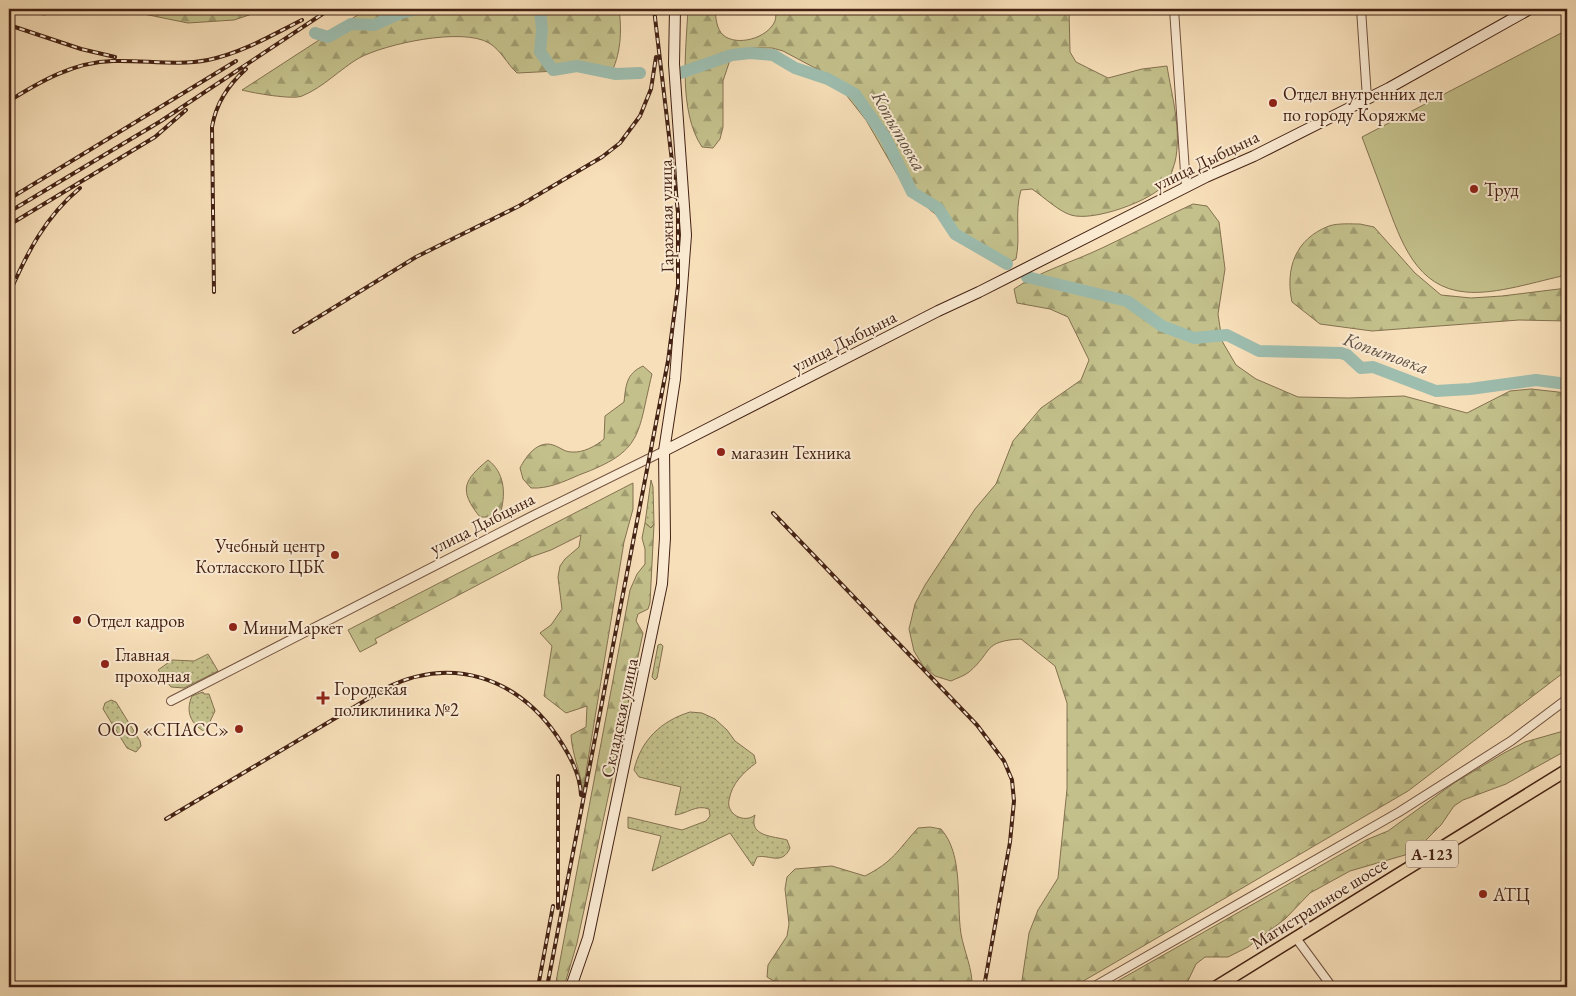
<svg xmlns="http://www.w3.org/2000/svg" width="1576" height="996" font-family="'EB Garamond',serif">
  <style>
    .grass { fill: url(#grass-dots); stroke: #847150 }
    .forest { fill: url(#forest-firs); stroke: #847150 }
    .pitch { fill: #c3c08b; stroke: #847150 }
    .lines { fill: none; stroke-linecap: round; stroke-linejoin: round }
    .river { stroke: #9dbdaf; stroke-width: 12 }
    .street-casing { stroke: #71513d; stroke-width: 10 }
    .secondary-casing { stroke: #442214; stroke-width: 12 }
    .primary-casing { stroke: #442214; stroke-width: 14 }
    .street { stroke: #faead2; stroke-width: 8 }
    .secondary { stroke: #faead2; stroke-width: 10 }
    .primary { stroke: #f7dfb9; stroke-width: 11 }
    .rail-casing { stroke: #442214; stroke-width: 4 }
    .rail { stroke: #faead2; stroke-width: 2; stroke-dasharray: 5.5; stroke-linecap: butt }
    .poi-dot { fill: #8f2418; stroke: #faead2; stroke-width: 2 }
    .labels { text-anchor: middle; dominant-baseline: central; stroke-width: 4; stroke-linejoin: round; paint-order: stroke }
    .shield { fill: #faead2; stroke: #7b5e4d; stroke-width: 1 }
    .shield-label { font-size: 16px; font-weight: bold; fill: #442214 }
    .poi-label { font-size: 18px; fill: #442214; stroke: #faead2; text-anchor: start }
    .street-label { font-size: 18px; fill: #442214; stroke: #faead2 }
    .water-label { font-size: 19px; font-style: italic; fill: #5f5042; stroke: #faead2 }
  </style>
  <defs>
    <pattern id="grass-dots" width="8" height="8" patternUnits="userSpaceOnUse" patternTransform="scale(1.25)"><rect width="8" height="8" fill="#c3c08b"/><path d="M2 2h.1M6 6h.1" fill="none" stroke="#a09c70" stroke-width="1.8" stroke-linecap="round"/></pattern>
    <pattern id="forest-firs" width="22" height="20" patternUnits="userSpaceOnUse" patternTransform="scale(1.25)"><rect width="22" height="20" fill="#c3c08b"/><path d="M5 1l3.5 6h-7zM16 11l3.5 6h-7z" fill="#a09c70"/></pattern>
  </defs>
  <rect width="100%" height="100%" fill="#f7dfb9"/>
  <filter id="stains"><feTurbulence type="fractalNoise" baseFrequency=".004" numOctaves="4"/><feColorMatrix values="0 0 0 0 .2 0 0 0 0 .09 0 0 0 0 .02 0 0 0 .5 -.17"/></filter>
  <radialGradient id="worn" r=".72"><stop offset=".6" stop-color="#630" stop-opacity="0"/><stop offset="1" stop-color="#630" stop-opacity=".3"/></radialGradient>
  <!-- grass -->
  <path class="grass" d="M651 480 653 487 654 524 651 528 645 523Z
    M661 644 663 646 657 678 655 680 652 677 658 645Z
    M208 654 218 671 184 688 171 687 158 670 172 660 194 661Z
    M203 692 204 694H209L215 711 205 732C191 724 185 712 192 696Z
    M111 700 116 702 140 741 141 746 136 752 127 748 103 709 105 703Z
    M690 712 702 713 715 719 727 730 735 741 754 755 756 763C743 773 732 783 729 800 726 814 744 824 755 815 748 837 774 836 787 840L790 848C782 866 769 854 757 857L753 866 730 833 652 871 661 836 628 828V817L682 830 706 821 710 816 709 809C696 804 687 814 675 815L681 787 639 777 634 770C641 740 661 721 690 712Z"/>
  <!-- forest -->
  <path class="forest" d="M9 9H76L44 15Z
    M119 9H267L234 20 188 23Z
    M367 9H619C622 31 621 55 610 75L577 70 517 73C507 64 501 50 489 43 462 27 385 44 359 58 340 69 324 87 302 96 293 100 253 93 242 90Z
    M688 9H715C716 18 716 28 723 35 737 47 768 38 775 21 776 18 776 12 776 9H1069L1070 52 1076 62 1108 78 1142 69 1167 66C1172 97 1182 131 1175 162 1173 168 1171 177 1166 183 1152 201 1093 222 1071 215 1058 211 1044 197 1032 189L1021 190C1014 213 1021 236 1016 259L1006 264 995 261 929 209 897 174 866 120 832 77 783 51 772 48H750L739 52 730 60 723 81V127L720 139 713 148 702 147C678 111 686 50 688 9Z
    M1193 204 1207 206 1219 222 1225 269 1218 314 1222 341 1236 365 1256 379 1298 397 1348 398 1404 396 1467 413 1510 391 1531 389 1567 393V670L1408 791 1104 969 1073 987H1021L1029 933 1038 910 1058 878 1067 789V703L1055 666 1021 639C982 641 993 652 969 672 964 676 957 678 951 681L935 676 923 666 914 651 909 629 915 604 925 585 975 509 996 484 1013 441 1041 408 1081 380 1089 360 1068 317 1050 309 1017 303 1014 289C1040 271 1073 262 1102 248 1132 234 1162 218 1193 204Z
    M1360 224 1374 227 1415 273 1441 295 1471 298 1502 296 1567 288V321L1519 320 1372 331 1320 324 1292 302C1285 269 1295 239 1329 226 1338 223 1351 224 1360 224Z
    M643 366 652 374C637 435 644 451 579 475 563 482 548 489 531 488L523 479 520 468C526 456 538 440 553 445 560 447 564 452 572 452 583 453 596 446 604 439L605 416 624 402C626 385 626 374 643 366Z
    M488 460C504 472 506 492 501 511L491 517H480C458 490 464 480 488 460Z
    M633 483V509L624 542 583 790C580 771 572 754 571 735L586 727 587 706 566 713 544 696 552 646 540 633 551 625 562 609 558 577 560 566 565 559 579 547 581 535 551 550 531 557 375 639 377 643 360 652 348 630Z
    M645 523 651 528 654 524 650 603 648 609 638 614 636 621 643 633 577 943 564 987H555L630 590 637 574 645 564V549L642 538Z
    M1567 730V750L1506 784 1463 800 1454 806 1441 825 1424 842 1405 855 1350 871 1310 893 1285 919 1248 947 1228 957H1205L1196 964 1185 987H1107L1366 840 1388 831 1454 783 1504 753 1525 742Z
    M930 827 941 829C964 855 956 901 961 934 964 951 973 970 972 987H784L767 977 768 965 787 936 789 924 785 889 787 877 795 869 832 866 865 876C894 861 897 851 918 828Z"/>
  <!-- pitch -->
  <path class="pitch" d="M1567 30V275C1537 281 1496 295 1466 292 1416 288 1401 241 1386 201 1378 180 1370 158 1362 137Z"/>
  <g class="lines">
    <!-- river -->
    <path class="river" d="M540 9 542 30 540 52 553 70 577 66 616 74 640 73
      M315 33 328 37 351 24 374 25 401 13 417 9
      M680 73 732 55 750 53 773 55 795 68 828 79 855 94 885 137 912 192 938 208 955 234 1007 264
      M1027 277 1127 301 1162 326 1194 338 1227 335 1259 351 1341 353 1347 355 1361 368 1373 367 1436 391 1470 389 1536 380 1567 384"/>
    <!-- street casing -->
    <g class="street-casing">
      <path id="street" d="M1174 9 1186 187
        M1361 9 1367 98
        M171 701 532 516 664 451
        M1296 938 1332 987
        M1093 987 1399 812 1511 741 1567 699"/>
    </g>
    <!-- secondary casing -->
    <g class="secondary-casing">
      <path id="secondary" d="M664 451 938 311 979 292 1206 177 1254 156 1389 88 1530 9
        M571 987 588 938 662 584 665 538 664 451 675 379 686 235 674 64 675 9"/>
    </g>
    <!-- primary casing -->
    <g class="primary-casing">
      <path id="primary" d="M1216 987 1567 770"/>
    </g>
    <!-- street -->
    <use href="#street" class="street"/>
    <!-- secondary -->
    <use href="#secondary" class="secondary"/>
    <!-- primary -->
    <use href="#primary" class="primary"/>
    <!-- rail casing -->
    <g class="rail-casing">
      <path id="rail" d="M9 25 81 49 115 57
        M9 101C41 81 74 62 113 61 145 60 177 66 208 60 242 53 272 35 302 20
        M9 199 236 61
        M9 212 161 121 330 9
        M9 225 155 137 186 110
        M214 292 212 127C216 103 228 85 246 69
        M9 294C27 253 45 217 80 188
        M294 332 416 257 519 206 602 157 620 143 640 116 651 89 656 57
        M773 513 977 725 1004 761 1012 780 1014 801 1010 842 984 987
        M558 776V908
        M166 819 386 688C452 655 517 678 557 736 569 754 580 773 581 795
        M538 987 553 906
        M547 987 668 361 678 286V212L654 9"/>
    </g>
    <!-- rail -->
    <use href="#rail" class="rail"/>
  </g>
  <!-- markers -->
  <g class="poi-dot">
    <circle cx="1273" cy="103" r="5"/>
    <circle cx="1474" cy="189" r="5"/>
    <circle cx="721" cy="452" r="5"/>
    <circle cx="335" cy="555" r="5"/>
    <circle cx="77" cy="620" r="5"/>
    <circle cx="233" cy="627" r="5"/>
    <circle cx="105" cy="664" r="5"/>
    <path d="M320.5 690.5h5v5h5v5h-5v5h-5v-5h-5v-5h5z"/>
    <circle cx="239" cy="729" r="5"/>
    <circle cx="1483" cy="894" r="5"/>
  </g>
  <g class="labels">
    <!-- shield labels -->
    <rect class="shield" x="1406" y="840.5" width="52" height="27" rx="4"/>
    <g class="shield-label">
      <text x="1432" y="854">А-123</text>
    </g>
    <!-- poi labels -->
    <g class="poi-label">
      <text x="1283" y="93">Отдел внутренних дел<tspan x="1283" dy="21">по городу Коряжме</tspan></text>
      <text x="1484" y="189">Труд</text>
      <text x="731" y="452">магазин Техника</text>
      <text x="325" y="545" text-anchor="end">Учебный центр<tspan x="325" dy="21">Котласского ЦБК</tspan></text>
      <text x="87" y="620">Отдел кадров</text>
      <text x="243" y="627">MиниMаркет</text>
      <text x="115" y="654">Главная<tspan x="115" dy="21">проходная</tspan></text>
      <text x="334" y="688">Городская<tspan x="334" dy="21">поликлиника №2</tspan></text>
      <text x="229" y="729" text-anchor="end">ООО «СПАСС»</text>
      <text x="1493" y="894">АТЦ</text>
    </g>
    <!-- street labels -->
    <g class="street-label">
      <text transform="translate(1206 160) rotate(-26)">улица Дыбцына</text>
      <text transform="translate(666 216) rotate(-91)">Гаражная улица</text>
      <text transform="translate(844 341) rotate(-27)">улица Дыбцына</text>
      <text transform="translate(482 523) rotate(-27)">улица Дыбцына</text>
      <text transform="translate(619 718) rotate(-78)">Складская улица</text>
      <text transform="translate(1319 903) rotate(-32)">Магистральное шоссе</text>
    </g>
    <!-- water labels -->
    <g class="water-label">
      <text transform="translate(899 131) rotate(60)">Копытовка</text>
      <text transform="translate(1386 353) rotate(20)">Копытовка</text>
    </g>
  </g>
  <!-- margin -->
  <rect width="1576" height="996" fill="none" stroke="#f7dfb9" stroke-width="30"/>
  <rect x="10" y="10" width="1556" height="976" fill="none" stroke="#442214" stroke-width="2.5"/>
  <rect x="15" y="15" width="1546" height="966" fill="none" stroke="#442214"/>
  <rect width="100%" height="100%" filter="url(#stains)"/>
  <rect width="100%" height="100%" fill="url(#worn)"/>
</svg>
